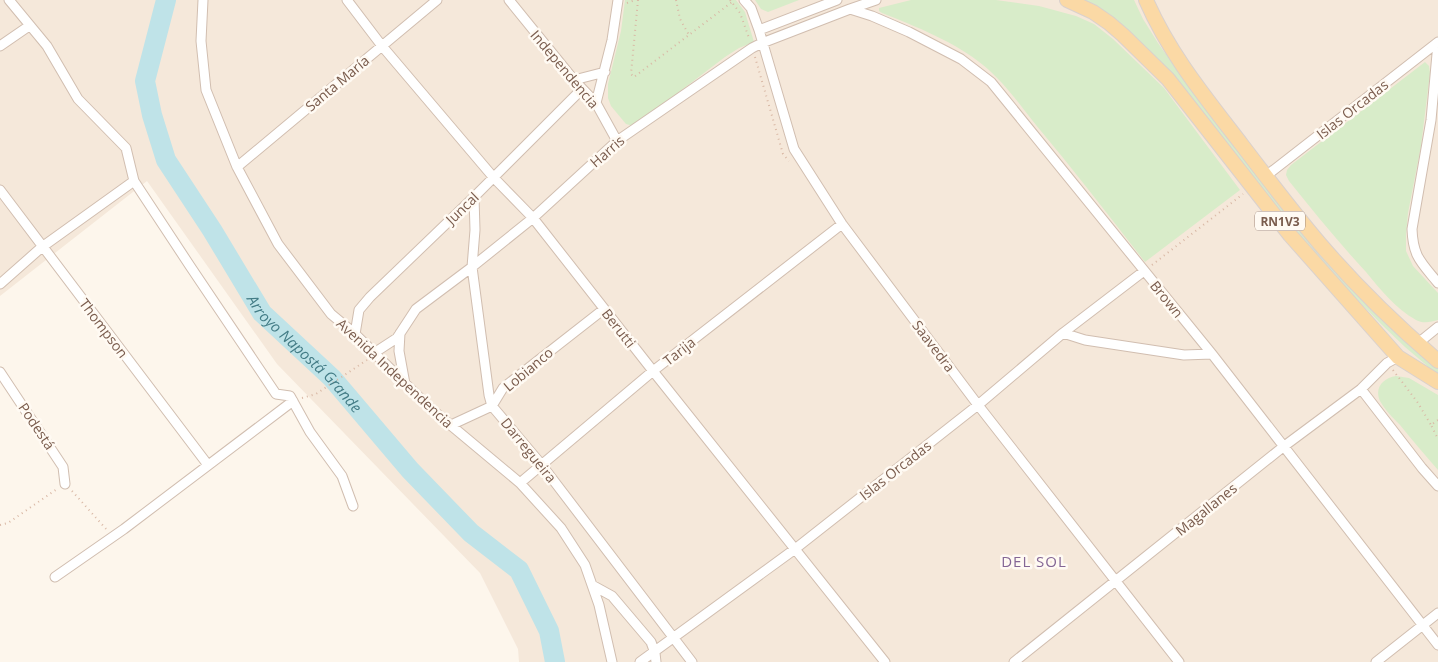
<svg xmlns="http://www.w3.org/2000/svg" width="1438" height="662" font-family="'Open Sans',sans-serif">
  <style>
    .residential { fill: #f5e8da }
    .green { fill: #d8ecc9 }
    .lines { fill: none; stroke-linecap: round; stroke-linejoin: round }
    .river { stroke: #bfe3e8; stroke-width: 20 }
    .minor-casing { stroke: #d1beb0; stroke-width: 11 }
    .primary-casing { stroke: #dad1cd; stroke-width: 16 }
    .path { stroke: #d9b8a5; stroke-width: 2; stroke-dasharray: 1 4; stroke-linecap: butt }
    .minor { stroke: #fff; stroke-width: 9 }
    .primary { stroke: #fbd9a5; stroke-width: 14 }
    .labels { text-anchor: middle; dominant-baseline: central; stroke-width: 5; stroke-linejoin: round; paint-order: stroke }
    .shield { fill: #fffaf3; stroke: #a28b7f; stroke-width: 1 }
    .shield-label { font-size: 12px; font-weight: bold; fill: #7a5c4d }
    .street-label { font-size: 14px; fill: #7a5c4d; stroke: #fffaf3 }
    .water-label { font-size: 15px; font-style: italic; fill: #437c86; stroke: #fffaf3 }
    .neighbourhood-label { font-size: 15px; letter-spacing: 1px; fill: #846695; stroke: #fffaf3 }
  </style>
  <rect width="100%" height="100%" fill="#fdf6ec"/>
  <!-- residential -->
  <path class="residential" d="M0 0H1438V662H519L518 649 480 573 277 364 147 181 0 296Z"/>
  <!-- green -->
  <path class="green" d="M625 0H736L745 12 754 42 739 48 725 57 637 124 633 126 626 124 611 106 608 98V84L621 31Z
    M755 0H799L768 12 761 9Z
    M911 0H996L1039 6 1076 16 1094 24 1113 39 1164 88 1240 190 1145 262C1109 216 1074 170 1036 125 1020 105 1004 82 983 65 957 43 915 26 882 13L879 11V8Z
    M1082 0H1134L1143 19 1158 43 1184 80 1277 200 1438 367V375L1405 347 1381 324 1324 265 1273 203 1191 98Z
    M1425 62 1429 66 1430 73 1421 146 1408 213 1406 235V251L1413 266 1438 293V320C1431 322 1423 324 1416 320 1396 309 1380 289 1366 272 1339 243 1314 212 1289 181L1286 175 1287 170 1291 165Z
    M1396 376 1409 378 1438 395V470C1425 455 1412 440 1400 425 1393 418 1385 410 1380 401 1374 388 1383 378 1396 376Z"/>
  <g class="lines">
    <!-- river -->
    <path class="river" id="s1" d="M166 0 145 81 152 115 166 160 212 230 262 313 332 378 410 470 471 533 519 570 549 631 555 662"/>
    <!-- minor casing -->
    <g class="minor-casing">
      <path id="minor" d="M9 0 47 46 78 99 126 148 134 181 190 266 276 394 290 396 310 432 342 476 353 506
        M203 0 201 41 206 90 237 167 278 244 331 314 355 334 429 407 520 483 561 528 585 565 599 605 612 662
        M347 0 382 46 494 178 533 218 653 371 885 662
        M509 0 574 80 596 103 617 141
        M744 0 751 8 759 30 794 149 842 224 978 405 1179 662
        M850 9 872 16 909 32 961 59 991 82 1212 354 1438 645
        M759 30 837 0
        M1438 43 1431 120 1412 229C1413 257 1421 262 1438 283
        M0 46 29 26
        M574 80 605 72
        M596 103 612 40 618 0
        M237 167 437 0
        M1266 176 1438 42
        M0 190 208 465
        M474 197 475 230 472 267 489 395 492 406 541 464 692 662
        M0 284 42 247 134 181
        M400 333 399 351 405 384
        M1063 333 1085 340 1184 355 1212 354
        M355 334 359 310 370 297 474 197 582 89
        M1417 344 1438 327
        M374 353 397 338 416 309 472 267 533 218 617 141 752 48 762 43 850 9 876 0
        M0 372 63 467 65 484
        M1361 389 1422 468 1438 486
        M451 425 492 406 503 388 604 309
        M520 483 653 371 842 224
        M55 577 124 529 293 401
        M592 585 612 596 651 642 655 653 656 662
        M640 662 795 549 978 405 1063 333 1144 271
        M1014 662 1283 447 1361 389 1387 363 1398 357
        M1376 662 1438 613"/>
    </g>
    <!-- primary casing -->
    <g class="primary-casing">
      <path id="primary" d="M1067 0 1093 12 1109 23 1123 35 1168 79 1290 235 1398 357 1438 382
        M1146 0C1170 55 1206 98 1242 145 1267 178 1293 212 1320 244 1356 286 1396 325 1438 361"/>
    </g>
    <!-- path -->
    <path class="path" d="M638 0 631 74 634 77 732 2
      M676 0 680 19 689 35
      M730 0 740 13 749 38
      M627 3 635 0
      M755 57 783 154 789 161
      M1152 265 1243 194
      M1393 370 1418 403 1431 425
      M302 398 316 394 367 360
      M1438 420 1431 425 1438 439
      M72 491 107 530
      M0 525 8 523 57 489"/>
    <!-- minor -->
    <use href="#minor" class="minor"/>
    <!-- primary -->
    <use href="#primary" class="primary"/>
  </g>
  <g class="labels">
    <!-- shield labels -->
    <rect class="shield" x="1255" y="211.5" width="50" height="19" rx="4"/>
    <g class="shield-label">
      <text x="1280" y="221">RN1V3</text>
    </g>
    <!-- street labels -->
    <g class="street-label">
      <text transform="translate(565 69) rotate(50)">Independencia</text>
      <text transform="translate(337 83) rotate(-40)">Santa María</text>
      <text transform="translate(1352 109) rotate(-38)">Islas Orcadas</text>
      <text transform="translate(607 151) rotate(-41)">Harris</text>
      <text transform="translate(462 208) rotate(-44)">Juncal</text>
      <text transform="translate(1167 299) rotate(51)">Brown</text>
      <text transform="translate(104 328) rotate(53)">Thompson</text>
      <text transform="translate(619 328) rotate(52)">Berutti</text>
      <text transform="translate(934 346) rotate(53)">Saavedra</text>
      <text transform="translate(679 351) rotate(-38)">Tarija</text>
      <text transform="translate(528 369) rotate(-40)">Lobianco</text>
      <text transform="translate(395 373) rotate(43)">Avenida Independencia</text>
      <text transform="translate(37 426) rotate(56)">Podestá</text>
      <text transform="translate(529 450) rotate(51)">Darregueira</text>
      <text transform="translate(895 470) rotate(-38)">Islas Orcadas</text>
      <text transform="translate(1206 509) rotate(-39)">Magallanes</text>
    </g>
    <!-- water labels -->
    <g class="water-label">
      <text stroke="none"><textPath href="#s1" startOffset="405">Arroyo Napostá Grande</textPath></text>
    </g>
    <!-- neighbourhood labels -->
    <g class="neighbourhood-label">
      <text x="1034" y="561">DEL SOL</text>
    </g>
  </g>
</svg>
